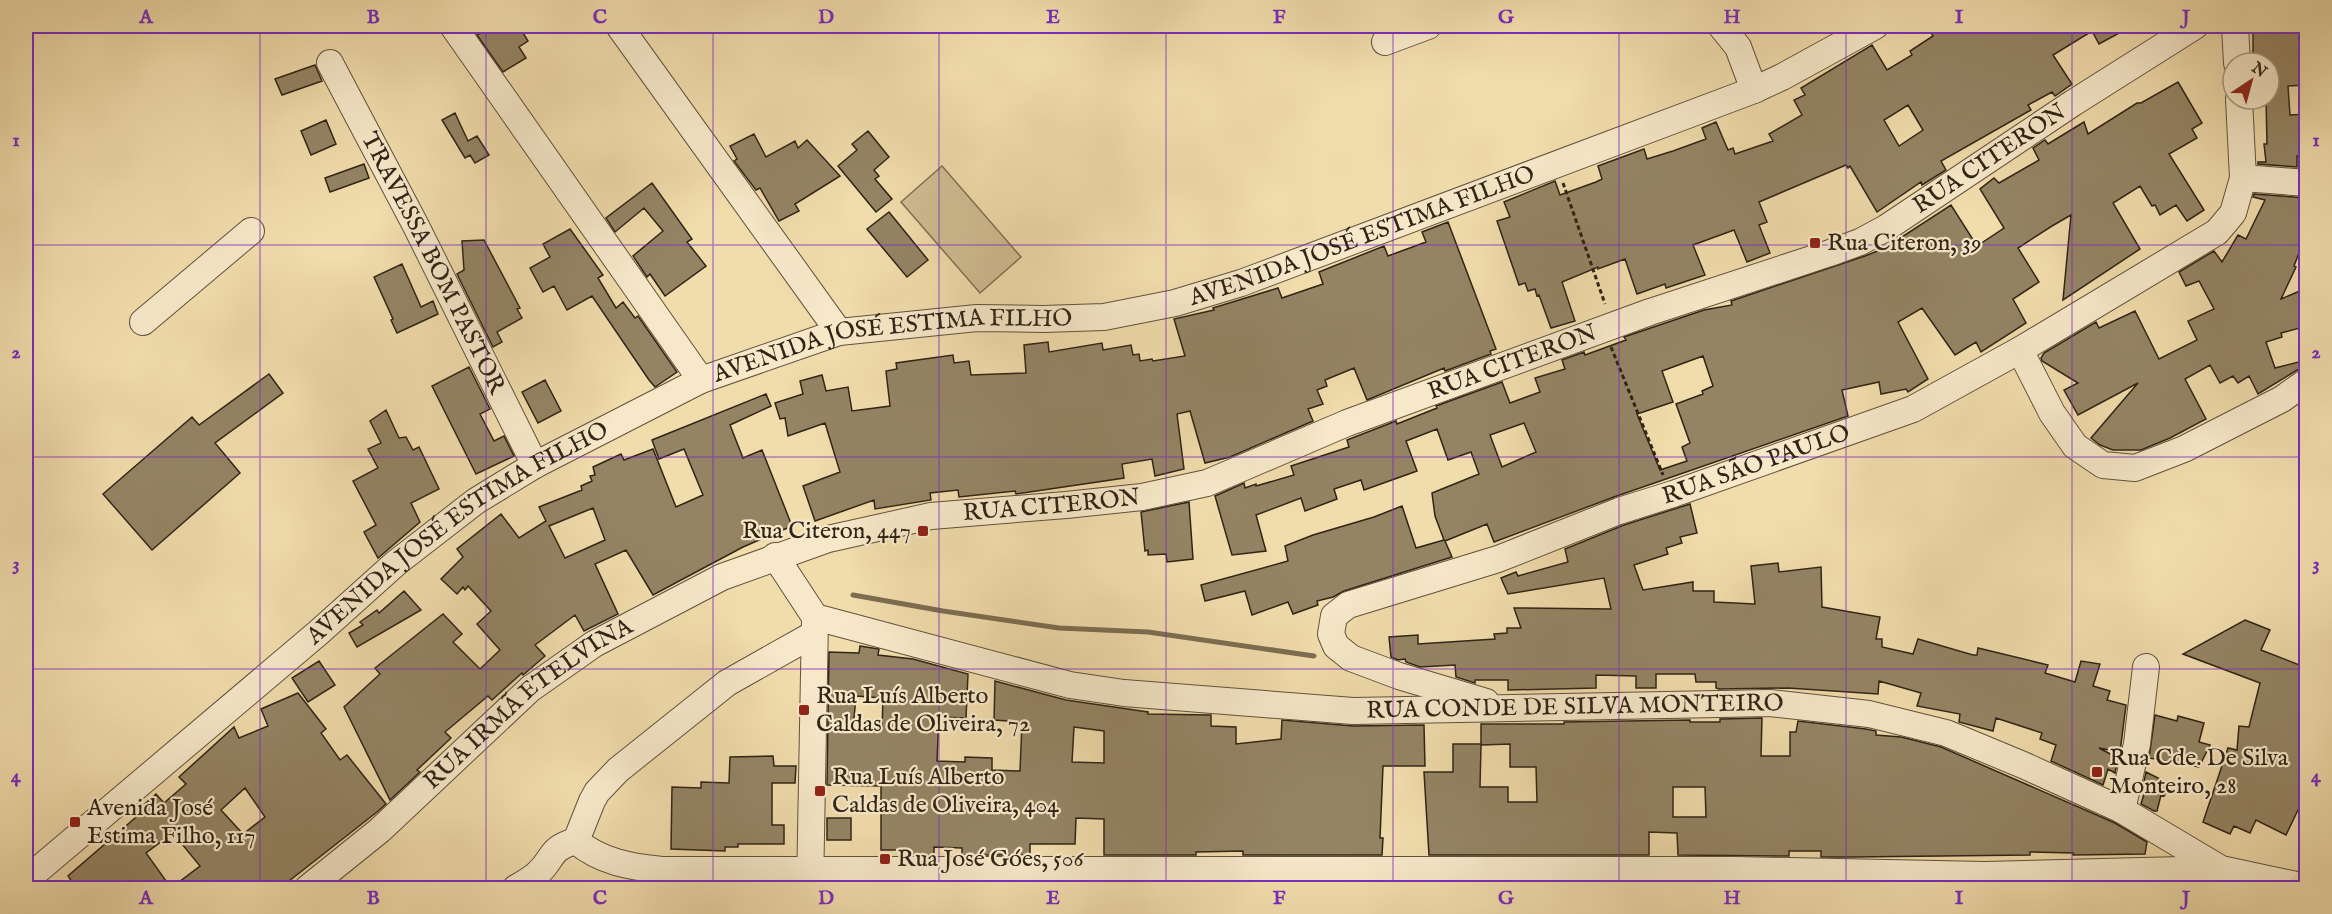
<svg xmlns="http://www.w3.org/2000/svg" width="2332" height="914" font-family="'IM FELL English',serif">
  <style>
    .green { fill: #d0bd92; stroke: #807054; stroke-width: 1.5 }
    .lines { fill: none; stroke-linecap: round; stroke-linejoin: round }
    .stream { stroke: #7c6d51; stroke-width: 5 }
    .building { fill: #948464; stroke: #2f2416; stroke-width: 1.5; fill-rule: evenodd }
    .minor-casing { stroke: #60523c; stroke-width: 28 }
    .major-casing { stroke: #2f2416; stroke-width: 34 }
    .path { stroke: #2f2416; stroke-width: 3; stroke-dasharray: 4.5 3; stroke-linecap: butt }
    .minor { stroke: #f6e8c9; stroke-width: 26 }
    .major { stroke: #f1dcac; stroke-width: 32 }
    .grid { fill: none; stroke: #7b2cbf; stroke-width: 1.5; stroke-opacity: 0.55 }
    .poi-dot { fill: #8f2418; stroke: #f6e8c9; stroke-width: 2 }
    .labels { text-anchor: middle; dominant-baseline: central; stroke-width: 4.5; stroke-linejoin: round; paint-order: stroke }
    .street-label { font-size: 24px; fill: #2f2416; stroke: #f6e8c9 }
    .poi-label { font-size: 24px; fill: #2f2416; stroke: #f6e8c9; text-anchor: start }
    .neatline { fill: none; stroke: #7b2cbf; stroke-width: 2 }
    .grid-label { font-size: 20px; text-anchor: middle; font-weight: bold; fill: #7b2cbf }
  </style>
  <rect width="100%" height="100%" fill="#f1dcac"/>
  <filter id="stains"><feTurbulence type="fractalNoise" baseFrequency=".00333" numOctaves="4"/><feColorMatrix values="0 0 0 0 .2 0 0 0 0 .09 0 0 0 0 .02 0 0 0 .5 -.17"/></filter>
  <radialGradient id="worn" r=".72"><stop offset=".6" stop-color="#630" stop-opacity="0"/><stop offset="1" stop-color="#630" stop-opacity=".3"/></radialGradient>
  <!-- green -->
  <path class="green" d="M942 166 1021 257 980 293 901 202Z"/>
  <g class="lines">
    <!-- stream -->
    <path class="stream" d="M853 595 943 611 1059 628 1148 632 1314 656"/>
  </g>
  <!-- building -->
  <path class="building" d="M493 26H519L528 41 519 47 526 58 503 72 477 35Z
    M1927 26H2132L2099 44 2092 31 2053 55 2072 84 2055 96 2052 92 2028 105 2031 110 1941 161 1946 170 1922 185 1921 182 1877 212 1850 166 1848 168 1846 165 1759 202 1767 222 1759 225 1770 253 1747 262 1734 230 1693 245 1705 275 1666 288 1665 284 1637 294 1625 259 1598 269V267L1562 282 1575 321 1551 328 1539 295 1537 296 1535 289 1528 291 1525 283 1519 285 1497 221 1510 217 1504 202 1555 181 1560 195 1596 182 1602 179 1598 166 1644 149 1647 159 1673 151 1706 139 1702 128 1716 122 1728 150 1733 148 1735 154 1773 141 1769 134 1802 115 1794 100 1805 95 1801 88 1872 45 1887 70 1912 55 1910 51 1933 36ZM1908 105 1923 130 1899 146 1884 120Z
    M2253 26H2270L2271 31 2307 26V85L2288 86 2290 115 2307 114V156H2297V167L2258 164V162H2266L2264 144H2267L2266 99H2269V63H2253Z
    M315 65 322 81 282 95 275 79Z
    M2178 82 2202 123 2192 129 2197 138 2169 154 2204 210 2187 221 2176 205 2160 215 2155 205 2152 206 2140 186 2113 203 2140 249 2063 300 2071 215 2052 226 2018 248 2039 282 2013 299 2026 323 1981 352 1976 342 1955 355 1922 308 1898 322 1928 379 1908 392 1906 389 1881 394 1879 382 1842 390 1848 416 1614 497 1494 542 1487 524 1445 541 1452 557 1344 591 1333 597 1317 601 1318 605 1293 614 1288 602 1252 615 1245 591 1205 601 1201 585 1288 561 1285 546 1313 535 1374 517 1402 506 1416 548 1444 540 1435 516 1432 493 1479 474 1471 452 1448 460 1437 429 1406 441 1417 471 1364 490 1361 480 1334 489 1337 499 1305 511 1301 498 1256 515 1266 551 1232 555 1215 496 1244 483 1245 488 1256 484V486L1294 475 1291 466 1349 447 1347 440 1396 421 1397 424 1437 408 1436 406 1502 382 1510 403 1540 392 1535 378 1565 369 1562 360 1584 352 1585 355 1626 340 1624 337 1704 310 1732 305 1731 301 1865 256 1885 248 1951 205 1977 246 2004 228 1980 189 1994 178 1999 183 2039 160 2033 148 2045 140 2048 144 2084 122 2088 134 2137 103H2141ZM1703 356 1713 386 1702 391 1703 394 1676 404 1690 443 1682 447 1687 461 1660 470 1637 414 1673 402 1662 371ZM1524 423 1536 452 1502 467 1490 435Z
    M455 113 468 141 477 136 489 155 475 163 470 155 465 158 442 120Z
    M326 120 336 144 311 155 301 131Z
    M868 131 889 157 874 170 879 176 875 179 892 199 876 212 838 166 857 150 852 144Z
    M754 134 766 157 795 141 798 148 807 140 840 176 795 204 799 211 779 221 760 188 756 190 734 161 737 159 730 146Z
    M364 164 369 178 330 192 325 178Z
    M652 183 692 239 687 242 706 266 665 296 650 274 647 277 633 256 663 231 644 208 615 232 606 218Z
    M2254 194 2307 198V232L2294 266 2296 267 2281 299 2307 288V326L2281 333 2282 337 2266 342 2275 368 2307 360V367L2297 370 2258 394 2249 376 2238 383 2233 376 2220 383 2210 365 2185 379 2206 419 2170 438 2141 450H2113L2100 445 2091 438 2138 383 2078 415 2064 390 2078 383 2042 361 2041 358 2044 353 2096 322 2099 328 2135 311 2159 359 2197 340 2188 321 2214 309 2199 281 2186 286 2179 272 2214 251 2222 262 2238 235 2246 239 2265 200 2253 197Z
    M889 212 928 260 907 277 867 229Z
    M1448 222 1496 349 1490 351 1491 354 1445 371 1444 368 1367 400 1354 368 1325 380 1327 386 1317 390 1323 404 1308 409 1313 421 1230 457 1205 463 1190 411 1177 414 1184 469 1155 476 1152 459 1122 464 1124 478 1016 494 1015 491 959 497 958 490 930 493 931 500 875 509 874 500 815 521 803 486 840 472 825 423 788 436 785 418 780 419 775 403 803 394 800 381 822 375 826 391 848 387 852 411 890 406 886 371 897 369 896 363 953 355 954 363 969 361 971 375 1026 373 1024 345 1048 342 1049 352 1102 343 1103 350 1131 345 1133 355 1139 354 1140 361 1152 359 1153 361 1185 356 1174 319 1214 310 1213 308 1278 288 1282 298 1323 284 1319 272 1384 246 1388 256 1426 242 1422 232Z
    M570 229 603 275 598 278 616 308 623 302 635 318 638 316 677 372 658 385 655 387 649 380 592 296 567 310 554 286 543 292 530 268 550 257 543 244Z
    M484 240 520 308 517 309 522 318 497 332 502 342 493 347 457 274 464 270 462 241Z
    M402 264 421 307 433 301 438 314 397 333 391 320 393 319 374 277Z
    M469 367 490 409 480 414 494 441 504 436 514 456 476 474 432 386Z
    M269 374 283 393 215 443 240 473 152 550 103 494 192 417 199 425Z
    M545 380 561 411 538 423 522 392Z
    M766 394 771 406 730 425 743 458 762 450 792 526 743 547 653 595 626 550 595 564 618 614 584 631 575 615 535 645 545 656 523 675 522 673 492 700 488 696 445 732 451 738 417 770 420 772 390 800 344 707 380 674 375 668 443 614 462 634 453 642 480 669 500 650 477 624 491 611 468 586 465 590 463 587 457 594 441 579 463 557 457 549 501 514 519 538 546 521 539 507 582 490 581 486 592 481 590 476 595 475 593 467 621 454 624 460 653 449 676 507 703 495 684 449 659 459 652 440ZM593 508 605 540 565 558 549 526Z
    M386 410 399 438 406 437 413 450 419 447 439 489 411 503 420 522 378 558 364 532 376 525 353 481 378 468 368 449 381 443 370 421Z
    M1189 502 1193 559 1167 562 1166 554 1148 555V550L1145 551 1141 512Z
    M1690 504 1697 533 1680 537 1682 543 1666 548 1668 554 1634 565 1643 590 1693 582V591H1714V602L1755 604 1751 566 1778 563 1779 572 1821 567 1822 607 1880 617 1876 639H1882V647L1913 654 1918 639 1973 655H1977L1978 648 2048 665 2045 673 2075 682 2081 661 2100 664 2093 686 2110 691 2107 700 2126 705 2120 752 2099 748 2118 758 2115 773 2108 769 2103 785 2051 761 2056 745 2040 739 2042 733 1996 718 1993 731 1959 722 1960 714 1917 706 1921 693 1879 681 1878 694 1788 688 1719 689 1716 688V682H1696L1695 674H1656V688H1636V676L1596 675V688L1508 690V680H1475V683L1456 677 1455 665 1420 667 1406 662 1405 659 1398 660 1391 657 1389 637 1418 635V644L1495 639 1494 634 1507 633V628H1521L1514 608 1611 609 1604 578 1508 594 1501 578 1516 572 1518 576 1568 562 1565 549 1624 525Z
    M404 591 421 610 357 647 349 633 363 625 360 622 377 610 379 613Z
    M2245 620 2270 630 2261 650 2307 668V791L2286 835 2256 820 2250 833 2234 826 2230 834 2203 822 2228 748 2237 750 2239 726 2249 727 2260 683 2183 654Z
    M860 646 879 649 878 655 913 659 968 674 966 718 939 717 937 761 965 762V757L992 758V770L1020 771 1022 722 994 720 995 681 1066 700 1148 712V714L1211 715V726L1236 727V744L1281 739 1282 720 1353 726 1424 725 1425 766H1383L1380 838H1383L1382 855H1243V851L1196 852V855H1104V819L1076 818 1075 844H1030V855H962V848L934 847V855L907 854V850H881V786L827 785 829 652 859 653ZM856 696 883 698 882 730H853ZM1074 727 1104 731V763L1072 762Z
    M319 661 335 685 308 702 292 678Z
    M298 693 326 729 321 733 340 760 347 755 386 804 377 812 280 888H76L68 876 142 812 139 809 156 794 164 803 186 784 179 777 234 727 239 738 268 726 261 709ZM245 788 265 817 243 834 221 810ZM173 833 200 866 171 888 146 853Z
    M2155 715 2177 721 2178 716 2204 723 2199 742 2210 745 2199 767 2149 758Z
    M1762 718 1761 756H1790V732H1796L1798 721 1866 729 1876 731V735L1901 737 1941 747 2115 823 2147 842 2145 854 2073 855V853L2030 852V855L1852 857H1821V851H1789V856L1678 855 1677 833 1649 832V855H1429L1424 772H1453V744H1481V724H1564V722L1690 720V722H1720V719ZM1510 744V767H1536L1537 802H1508V787H1480L1481 745ZM1673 787H1705L1706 817H1673Z
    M773 756 774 766H796L795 783H772V825H784V844H738V847H725V851L671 849 672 787 701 788V782L729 783 730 757Z
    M2146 772 2170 784 2164 796 2161 795 2157 811H2154L2141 804 2146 787 2143 786Z
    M827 818H851V840H827Z
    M962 885H1030V888H962Z
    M1104 885H1148V888H1104Z
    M1678 885H1721L1720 888H1679Z"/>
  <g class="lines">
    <!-- minor casing -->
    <g class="minor-casing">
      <g id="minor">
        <path d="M453 26 701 380"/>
        <path d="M619 26 839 332"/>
        <path d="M1721 26 1738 47 1754 90"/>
        <path d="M2235 26 2237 63"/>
        <path d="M1385 42 1428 26"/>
        <path id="s1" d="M330 63 416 226 535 465"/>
        <path d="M2243 178 2306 183"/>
        <path d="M143 322 251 231"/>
        <path d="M2020 350 2052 413 2075 446 2103 465 2135 468 2184 449 2282 399 2306 382"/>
        <path d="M775 556 815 617"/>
        <path id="s2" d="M815 617 1070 685 1124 693 1353 711 1770 703 1869 714 1946 733 2023 765 2122 810 2221 869 2306 887"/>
        <path d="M814 634 727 683 618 770 597 792 592 801 576 841C601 862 631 867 662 870H1735L1985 875 2221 869"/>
        <path id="s3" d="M1486 702 1399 676 1351 658 1336 646 1331 634 1334 616 1348 605 1498 559 1619 511 1673 494 1913 409 2020 350 2217 232 2233 213 2243 178 2239 99"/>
        <path d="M2122 810 2137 744 2146 667"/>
        <path id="s4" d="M26 880 318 633 396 563 476 501 535 465 701 380 839 332 977 318 1043 319 1104 317 1175 303 1241 283 1754 90 1782 77 1875 26"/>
        <path id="s5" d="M308 888 380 830 530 689 594 644 722 577 828 539 931 516 1066 505 1142 497 1207 483 1347 423 1650 312 1830 253 1860 242 1886 228 2073 103 2195 26"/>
        <path d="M516 888C523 884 530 880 536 875 555 859 547 849 576 841"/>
        <path d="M810 888 815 620"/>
      </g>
    </g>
    <!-- major casing -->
    <g class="major-casing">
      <path id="major" d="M2305 888 2306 886"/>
    </g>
    <!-- path -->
    <path class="path" d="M1563 183 1605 304
      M1611 347 1663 475"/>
    <!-- minor -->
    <use href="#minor" class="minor"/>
    <!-- major -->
    <use href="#major" class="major"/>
  </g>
  <!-- grid -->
  <path class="grid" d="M260 26V888M486 26V888M713 26V888M939 26V888M1166 26V888M1393 26V888M1619 26V888M1846 26V888M2072 26V888M26 245H2306M26 457H2306M26 669H2306"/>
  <!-- markers -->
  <g class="poi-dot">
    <rect x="1809" y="237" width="12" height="12" rx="3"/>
    <rect x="917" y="525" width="12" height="12" rx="3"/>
    <rect x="798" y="704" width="12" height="12" rx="3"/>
    <rect x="2091" y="766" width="12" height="12" rx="3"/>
    <rect x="814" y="785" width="12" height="12" rx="3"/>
    <rect x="69" y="816" width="12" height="12" rx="3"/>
    <rect x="879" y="853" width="12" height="12" rx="3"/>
  </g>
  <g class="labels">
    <!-- street labels -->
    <g class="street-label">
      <text stroke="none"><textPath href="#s5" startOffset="1868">RUA CITERON</textPath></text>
      <text stroke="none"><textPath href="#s4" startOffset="1527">AVENIDA JOSÉ ESTIMA FILHO</textPath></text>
      <text stroke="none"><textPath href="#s1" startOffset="225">TRAVESSA BOM PASTOR</textPath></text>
      <text stroke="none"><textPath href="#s4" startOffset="1041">AVENIDA JOSÉ ESTIMA FILHO</textPath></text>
      <text stroke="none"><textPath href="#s5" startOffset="1346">RUA CITERON</textPath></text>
      <text stroke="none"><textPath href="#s3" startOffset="642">RUA SÃO PAULO</textPath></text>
      <text stroke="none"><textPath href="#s5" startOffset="860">RUA CITERON</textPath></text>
      <text stroke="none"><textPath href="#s4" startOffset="555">AVENIDA JOSÉ ESTIMA FILHO</textPath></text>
      <text stroke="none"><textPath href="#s5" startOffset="288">RUA IRMÃ ETELVINA</textPath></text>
      <text stroke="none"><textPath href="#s2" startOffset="770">RUA CONDE DE SILVA MONTEIRO</textPath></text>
    </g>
    <!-- poi labels -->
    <g class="poi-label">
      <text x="1827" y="243">Rua Citeron, 39</text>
      <text x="911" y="531" text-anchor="end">Rua Citeron, 447</text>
      <text x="816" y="696">Rua Luís Alberto<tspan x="816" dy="28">Caldas de Oliveira, 72</tspan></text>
      <text x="2109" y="758">Rua Cde. De Silva<tspan x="2109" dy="28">Monteiro, 28</tspan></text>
      <text x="832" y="777">Rua Luís Alberto<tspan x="832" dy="28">Caldas de Oliveira, 404</tspan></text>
      <text x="87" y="808">Avenida José<tspan x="87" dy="28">Estima Filho, 117</tspan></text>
      <text x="897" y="859">Rua José Góes, 506</text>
    </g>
  </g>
  <!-- margin -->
  <rect width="2332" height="914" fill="none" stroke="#f1dcac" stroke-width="66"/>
  <!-- north arrow -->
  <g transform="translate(2251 81) rotate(36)"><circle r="28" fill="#f6e8c9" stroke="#a69a81" stroke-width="1.5"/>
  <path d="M0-4.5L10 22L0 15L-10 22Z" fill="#8f2418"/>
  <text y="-9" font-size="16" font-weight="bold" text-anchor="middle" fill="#2f2416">N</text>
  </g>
  <rect x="33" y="33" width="2266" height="848" class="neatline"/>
  <g class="grid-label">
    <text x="146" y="23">A</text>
    <text x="373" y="23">B</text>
    <text x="600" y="23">C</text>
    <text x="826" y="23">D</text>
    <text x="1053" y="23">E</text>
    <text x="1279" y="23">F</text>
    <text x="1506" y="23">G</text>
    <text x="1732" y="23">H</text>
    <text x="1959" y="23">I</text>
    <text x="2186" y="23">J</text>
    <text x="16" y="146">1</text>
    <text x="2316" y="146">1</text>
    <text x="16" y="358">2</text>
    <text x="2316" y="358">2</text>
    <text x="16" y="570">3</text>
    <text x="2316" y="570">3</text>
    <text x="16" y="782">4</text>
    <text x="2316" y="782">4</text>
    <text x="146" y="904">A</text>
    <text x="373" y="904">B</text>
    <text x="600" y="904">C</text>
    <text x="826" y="904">D</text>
    <text x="1053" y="904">E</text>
    <text x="1279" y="904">F</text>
    <text x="1506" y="904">G</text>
    <text x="1732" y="904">H</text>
    <text x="1959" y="904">I</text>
    <text x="2186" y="904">J</text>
  </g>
  <rect width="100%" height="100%" filter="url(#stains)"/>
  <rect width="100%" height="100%" fill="url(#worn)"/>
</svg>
